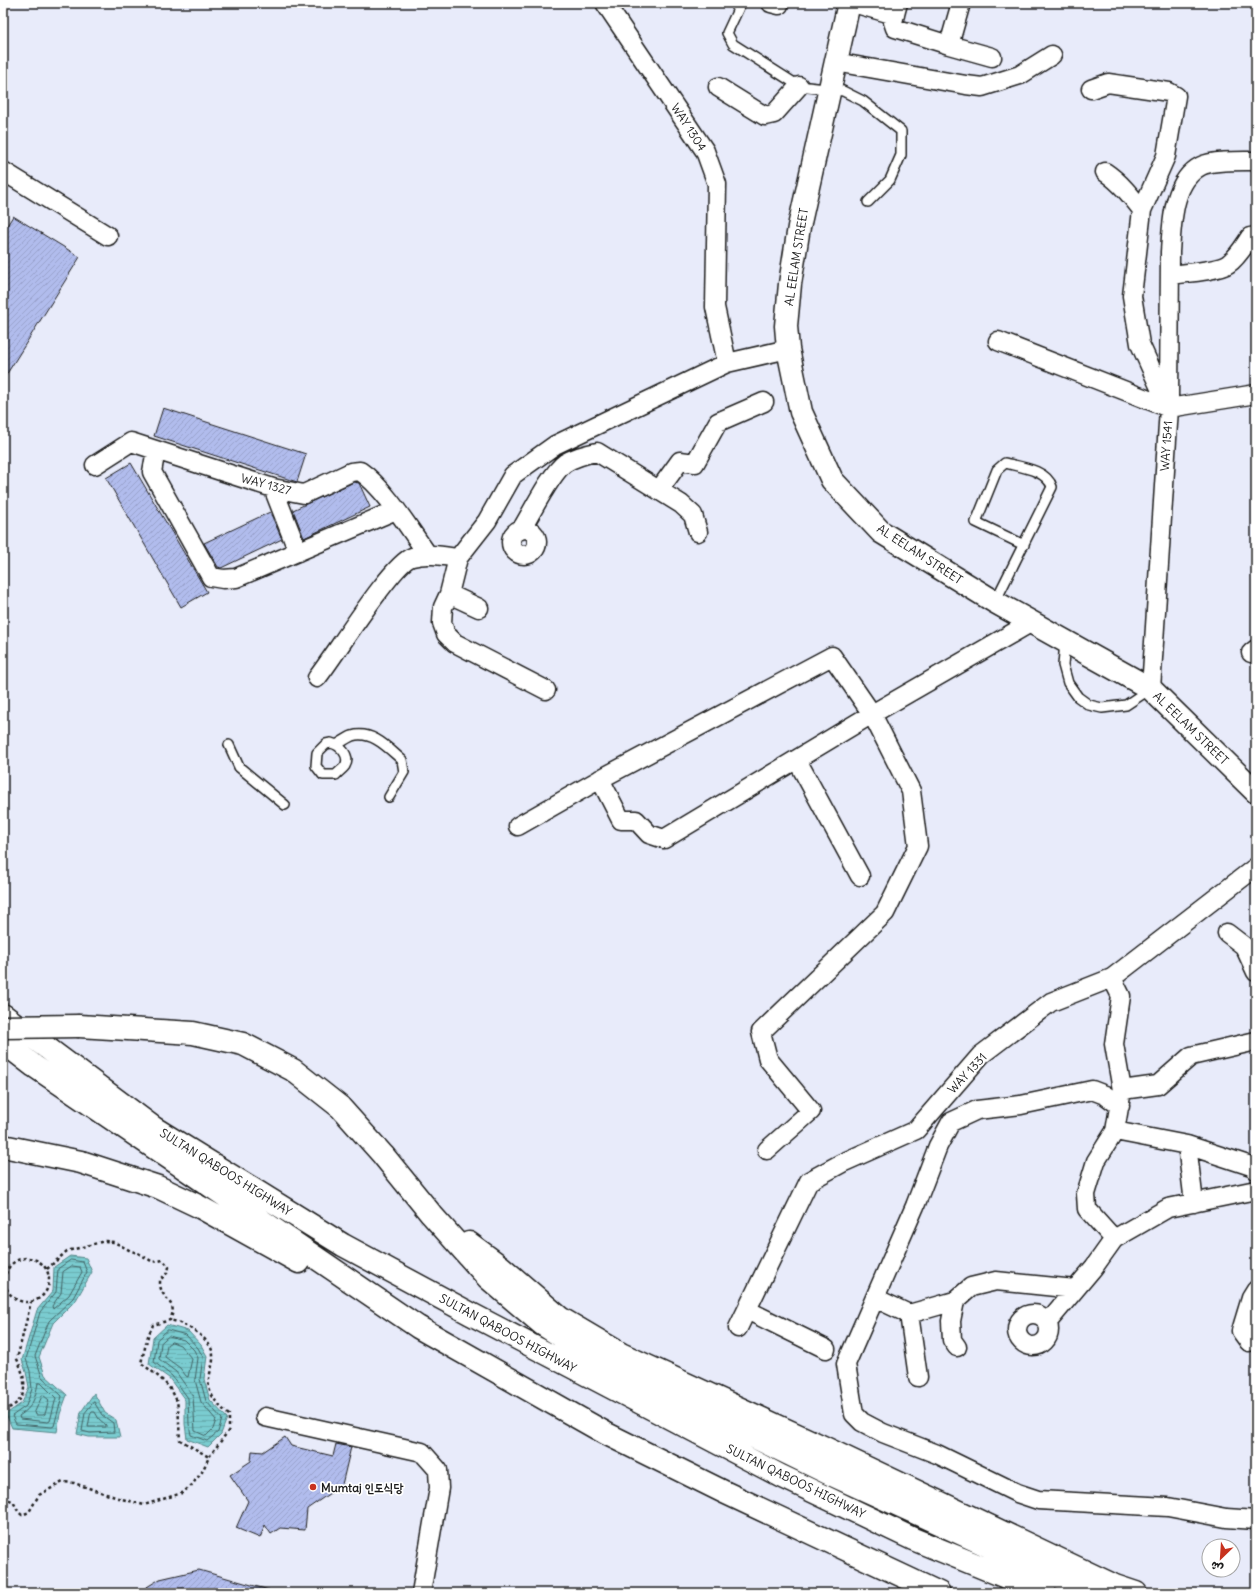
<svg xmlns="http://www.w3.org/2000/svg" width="1259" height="1596" font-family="Delius,'Playpen Sans Arabic','Poor Story',sans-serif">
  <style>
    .water { fill: url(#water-rules); stroke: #548688 }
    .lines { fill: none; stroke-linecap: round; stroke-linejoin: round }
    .shore { stroke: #426264; stroke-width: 1 }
    .building { fill: url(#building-hatch); stroke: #1c1c1c }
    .lane-casing { stroke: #1c1c1c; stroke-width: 12 }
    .street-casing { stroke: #1c1c1c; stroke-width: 21 }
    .secondary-casing { stroke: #1c1c1c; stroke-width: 25 }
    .highway-casing { stroke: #1c1c1c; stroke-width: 25 }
    .path { stroke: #1c1c1c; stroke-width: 2.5; stroke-dasharray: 3 3; stroke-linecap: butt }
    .lane { stroke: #fff; stroke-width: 9 }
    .street { stroke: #fff; stroke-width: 18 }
    .secondary { stroke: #fff; stroke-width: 22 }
    .highway { stroke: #fff; stroke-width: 22 }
    .highway-bridge-casing { stroke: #1c1c1c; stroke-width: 25; stroke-linecap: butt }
    .highway-bridge { stroke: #fff; stroke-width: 22 }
    .poi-dot { fill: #c8321e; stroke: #fff; stroke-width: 1.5 }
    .labels { text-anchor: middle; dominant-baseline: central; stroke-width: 3.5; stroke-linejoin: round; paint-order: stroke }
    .street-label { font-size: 12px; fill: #1c1c1c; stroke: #fff }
    .poi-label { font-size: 12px; font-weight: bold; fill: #1c1c1c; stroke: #fff; text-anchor: start }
  </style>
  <defs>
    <pattern id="water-rules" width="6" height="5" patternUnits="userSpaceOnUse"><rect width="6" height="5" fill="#7accd0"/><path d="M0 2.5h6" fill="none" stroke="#69afb2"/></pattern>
    <pattern id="building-hatch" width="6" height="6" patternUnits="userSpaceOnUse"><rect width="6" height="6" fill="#b1bced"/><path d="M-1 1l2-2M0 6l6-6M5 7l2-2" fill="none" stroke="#98a1cb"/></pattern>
  </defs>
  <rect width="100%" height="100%" fill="#e8ebfa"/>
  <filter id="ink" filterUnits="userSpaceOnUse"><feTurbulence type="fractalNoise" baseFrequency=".025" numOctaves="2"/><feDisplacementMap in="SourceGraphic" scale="8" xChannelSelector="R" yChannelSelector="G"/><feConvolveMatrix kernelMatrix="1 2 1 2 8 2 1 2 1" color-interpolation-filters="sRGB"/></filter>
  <g filter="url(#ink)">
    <!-- water -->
    <path class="water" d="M70 1256 86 1258 92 1272 76 1300 53 1323 39 1357 45 1375 67 1395 60 1414 57 1432 12 1428 6 1414 22 1403 29 1387 26 1372 22 1360 37 1310 53 1291 54 1267Z
      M167 1325 188 1331 201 1345 207 1356 204 1379 210 1400 227 1418 221 1434 208 1447 187 1439 185 1424V1400L169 1378 149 1364 153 1338Z
      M94 1393 105 1413 116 1420 120 1437H89L77 1434 81 1412Z"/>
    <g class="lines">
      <!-- shore -->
      <path class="shore" d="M71 1260 83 1262 87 1272 73 1298 49 1321 35 1356 42 1377 62 1396 54 1426 52 1427 16 1424 12 1416 26 1406 32 1389 30 1371 26 1359 40 1312 56 1292 58 1269Z
        M72 1266 80 1267 82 1272 69 1295 53 1309 52 1306 61 1293 63 1272Z
        M168 1330 186 1335 198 1348 203 1357 200 1379 206 1401 222 1419 218 1432 207 1441 191 1435 189 1424 188 1398 172 1376 154 1362 157 1340Z
        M169 1336 184 1340 194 1350 198 1358 195 1380 201 1402 216 1420 213 1429 206 1436 195 1431 193 1396 176 1372 159 1359 161 1343Z
        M172 1342 180 1345 192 1359 188 1377 186 1376 180 1368 165 1357 167 1345Z
        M38 1383H41L56 1398 50 1421 48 1422 20 1419 19 1416C33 1407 35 1399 38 1383Z
        M43 1395 49 1400 45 1414 43 1415H36L35 1412Z
        M94 1402 102 1415 113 1423 114 1432 90 1433 82 1431 85 1413Z
        M92 1412H95L99 1419 106 1425V1427H88L90 1416Z"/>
    </g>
    <!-- building -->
    <path class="building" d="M13 216 80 257 3 380V232Z
      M163 408 306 454 297 482 154 436Z
      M131 463 207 592 181 607 106 478Z
      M354 482 359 483 370 507 304 538 293 510Z
      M270 512 282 539 221 568 218 567 204 543Z
      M285 1437 291 1446 333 1456 336 1444 351 1447 340 1493 333 1491 307 1509 305 1530 280 1528 271 1534 265 1525 260 1538 236 1528 248 1501 230 1475 251 1461 252 1451 263 1452Z
      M199 1570 269 1590 268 1593H137L160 1579Z"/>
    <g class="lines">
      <!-- lane casing -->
      <g class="lane-casing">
        <path id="lane" d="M741 3 727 33 733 44 799 86 843 91 863 101 901 131V155L890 180 868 202
          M995 602 1052 487C1047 470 1021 467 1005 463L997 470 976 522 1024 545
          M1065 642 1063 665 1068 683 1078 697 1089 705 1102 708 1126 705 1150 689
          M331 743C340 745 351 756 345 766 343 769 338 772 336 775H323L316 766 317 753 326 744Z
          M338 744C342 742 347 738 352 736 372 730 388 748 402 760L404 772 389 797
          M229 745 239 767 285 805"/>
      </g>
      <!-- street casing -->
      <g class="street-casing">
        <path id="street" d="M605 3 705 151 717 184 715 307 727 363
          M771 3 779 5
          M853 3 895 15
          M898 3 893 22 895 28 949 45 992 57
          M949 45 961 3
          M835 62 966 85 982 87 1020 75 1052 55
          M718 87 765 116 774 114 799 86
          M1091 89 1108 83 1169 92 1176 96 1166 156 1142 210 1132 296 1140 344 1169 408 1151 689
          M3 171 108 236
          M1105 172C1120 182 1131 196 1142 210
          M1170 275C1184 273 1218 271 1228 264 1238 257 1244 246 1250 237L1256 236
          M998 341 1169 408 1256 394
          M1169 403 1170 252C1172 224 1172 181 1201 166 1212 160 1242 161 1256 161
          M156 450 152 472 211 577 223 579 236 578 396 510
          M95 465 131 442 273 488 304 494 351 472 360 471C385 488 410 530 428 555
          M273 488 298 552
          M659 490 680 461 695 463 718 422 764 402
          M511 542a13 13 0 1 1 26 0a13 13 0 1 1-26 0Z
          M521 530C531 514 551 473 565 463 575 457 586 454 597 452L681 504 693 515 698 532
          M458 558 449 594 443 607 442 623 446 634 455 643 546 690
          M449 594 479 608
          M1251 653 1256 649
          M317 678C334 657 392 563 412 557 427 553 443 556 458 558L487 521 513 475 555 445 727 363 788 349
          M797 760 860 876
          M600 779 621 820H636L649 834 664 839 872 714 1032 622
          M518 826 604 777 832 656 872 714 911 791 918 846 885 913 761 1032 768 1059 811 1111 767 1150
          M1227 933 1244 946 1256 972
          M1112 978 1121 996 1114 1044 1122 1090 1115 1131 1096 1161 1086 1194 1087 1209 1114 1239
          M1122 1090 1158 1085 1191 1056 1256 1041
          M1120 1106 1105 1095 1092 1090 1021 1105 977 1110 951 1122 938 1146 915 1206 846 1364 854 1414 862 1422 883 1433 937 1454 1017 1493 1038 1500 1168 1507 1226 1518 1256 1520
          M1115 1131 1187 1145 1254 1167 1256 1170
          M1187 1145 1194 1203
          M1256 1290 1251 1298 1241 1331 1249 1342 1256 1337
          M875 1298 909 1314 955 1301 971 1287 996 1281 1075 1289
          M955 1301 951 1321 952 1340 957 1347
          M747 1310 826 1349
          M909 1314 918 1377
          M1017 1330a16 16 0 1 1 32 0a16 16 0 1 1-32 0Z
          M1047 1323 1094 1267 1114 1239 1168 1208 1256 1190
          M738 1328 809 1181 842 1163 916 1130 981 1055 1051 1002 1112 978 1256 867
          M265 1417 422 1452 438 1470 439 1488 421 1593"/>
      </g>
      <!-- secondary casing -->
      <g class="secondary-casing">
        <path id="secondary" d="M849 3 799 227 790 284 786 326 788 349 801 412 832 480 881 532 995 602 1151 689 1256 792"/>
      </g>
      <!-- highway casing -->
      <g class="highway-casing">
        <path id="highway" d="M3 1015 154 1128 343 1245 471 1314 781 1476 913 1539 1045 1593
          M79 1026 193 1033 243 1044 293 1070 340 1107 383 1155 431 1214 488 1278 542 1324 598 1360 690 1406 830 1474 1092 1593
          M3 1042 34 1066 418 1327 607 1434 724 1492 939 1593
          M3 1146 81 1162 158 1187 198 1206 299 1262
          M469 1243 500 1266 560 1318 621 1354 821 1446 1115 1586 1136 1593"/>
      </g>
      <!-- path -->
      <path class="path" d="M5 1280a22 22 0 1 1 44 0a22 22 0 1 1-44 0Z
        M47 1269 67 1251 105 1241 114 1242 131 1251 138 1253 153 1262 163 1260 169 1267 168 1272 160 1280C160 1283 160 1287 161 1289 166 1303 178 1303 170 1320L153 1325 148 1336 141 1363C155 1374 171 1384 177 1402 179 1410 179 1430 180 1440L209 1457
        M3 1410C30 1402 27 1380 17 1359L31 1302
        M3 1498C19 1501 12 1507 22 1515L29 1512 39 1495 63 1482 74 1483 115 1497 144 1505 182 1493 191 1486 202 1472 209 1457 229 1430V1415C221 1408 211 1398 209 1387 207 1377 214 1365 213 1356 213 1339 185 1323 170 1320"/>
      <!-- lane -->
      <use href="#lane" class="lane"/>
      <!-- street -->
      <use href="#street" class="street"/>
      <!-- secondary -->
      <use href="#secondary" class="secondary"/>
      <!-- highway -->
      <use href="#highway" class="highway"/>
      <!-- highway-bridge casing -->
      <g class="highway-bridge-casing">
        <path id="highway-bridge" d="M3 1027 79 1026"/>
      </g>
      <!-- highway-bridge -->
      <use href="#highway-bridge" class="highway-bridge"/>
    </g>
  </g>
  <!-- markers -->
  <circle class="poi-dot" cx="313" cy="1487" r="4"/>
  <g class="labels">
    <!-- street labels -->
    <g class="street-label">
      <text transform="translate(689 127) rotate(57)">WAY 1304</text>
      <text transform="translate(796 257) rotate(-81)">AL EELAM STREET</text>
      <text transform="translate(1166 446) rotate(-86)">WAY 1541</text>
      <text transform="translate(266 484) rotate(15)">WAY 1327</text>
      <text transform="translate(920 554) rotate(33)">AL EELAM STREET</text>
      <text transform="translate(1191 728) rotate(44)">AL EELAM STREET</text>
      <text transform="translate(967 1073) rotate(-47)">WAY 1331</text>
      <text transform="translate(226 1172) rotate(32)">SULTAN QABOOS HIGHWAY</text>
      <text transform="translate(508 1333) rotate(28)">SULTAN QABOOS HIGHWAY</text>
      <text transform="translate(796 1481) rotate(26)">SULTAN QABOOS HIGHWAY</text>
    </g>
    <!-- poi labels -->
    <g class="poi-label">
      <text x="321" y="1487">Mumtaj 인도식당</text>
    </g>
  </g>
  <!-- margin -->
  <rect width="1259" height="1596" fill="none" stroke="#fff" stroke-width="16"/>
  <rect x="8" y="8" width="1243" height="1580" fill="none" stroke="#1c1c1c" stroke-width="1.5" filter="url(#ink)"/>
  <!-- north arrow -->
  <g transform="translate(1221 1558) rotate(205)"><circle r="19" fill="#ffffff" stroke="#a4a4a4"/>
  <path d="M0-3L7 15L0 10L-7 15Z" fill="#c8321e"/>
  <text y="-6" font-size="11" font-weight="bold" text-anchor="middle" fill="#1c1c1c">ش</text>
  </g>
</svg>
